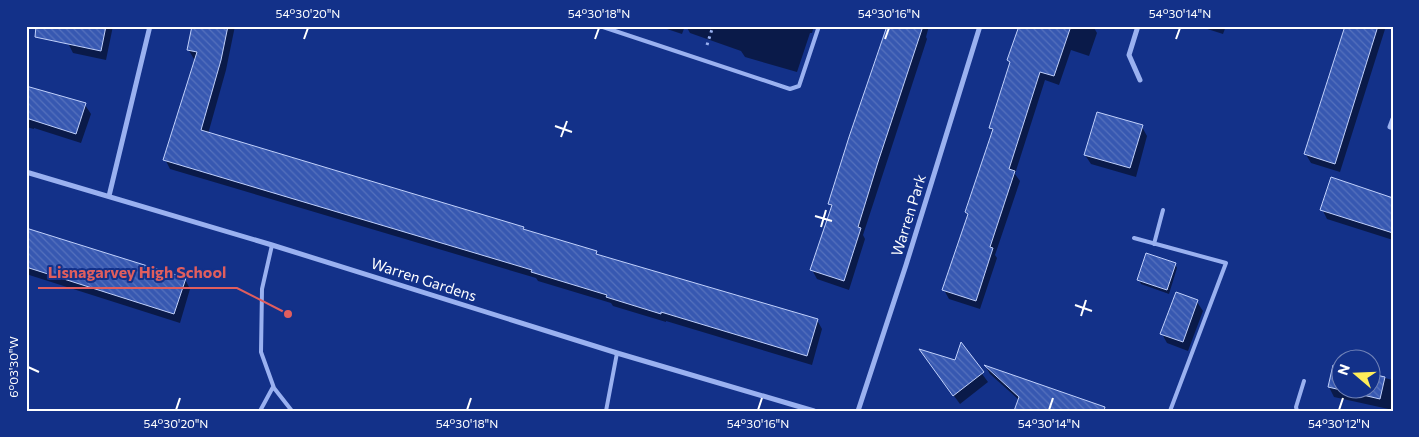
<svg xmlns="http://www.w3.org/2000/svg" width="1419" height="437" font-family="Commissioner,sans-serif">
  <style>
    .shadow { fill: #0007 }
    .building { fill: url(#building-back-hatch); stroke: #c0d0fb }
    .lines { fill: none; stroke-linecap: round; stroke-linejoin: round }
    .path { stroke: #9ab1f0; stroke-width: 3; stroke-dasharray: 2.5 4; stroke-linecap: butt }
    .lane { stroke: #9ab1f0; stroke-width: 4 }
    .street { stroke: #9ab1f0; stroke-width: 5 }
    .ticks { fill: none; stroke: #fff; stroke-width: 2 }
    .labels { text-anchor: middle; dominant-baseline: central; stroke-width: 4; stroke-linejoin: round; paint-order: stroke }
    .street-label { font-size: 15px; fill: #fff; stroke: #133189 }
    .leader { fill: none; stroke: #e05e5e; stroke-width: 2 }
    .callout-dot { fill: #e05e5e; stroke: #133189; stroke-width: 2 }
    .callout-label { font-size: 16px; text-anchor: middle; font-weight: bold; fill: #e05e5e; stroke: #133189; stroke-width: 4; stroke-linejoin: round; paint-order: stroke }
    .neatline { fill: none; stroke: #fff; stroke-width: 2 }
    .ticks-label { font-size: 12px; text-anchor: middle; fill: #fff }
  </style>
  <defs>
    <pattern id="building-back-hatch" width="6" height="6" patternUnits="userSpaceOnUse" patternTransform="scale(1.25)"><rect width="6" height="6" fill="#3758b1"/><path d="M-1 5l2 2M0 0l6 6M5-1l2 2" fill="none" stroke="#5571bd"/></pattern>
  </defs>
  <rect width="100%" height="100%" fill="#133189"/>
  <!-- shadow -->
  <path class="shadow" d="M72 26H113L106 60 73 53 68 43Z
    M193 26H235L226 70 208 134 523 228 524 231 596 252 598 256 817 320 822 329 812 365 666 321V322L613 306 611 303 538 281 536 278 170 169 165 159 196 59H194L188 49Z
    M658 26H685L682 34Z
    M686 26H814L812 33H810L797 72 745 57 741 51 690 33Z
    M888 26H929L926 37 927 39 863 235 865 239 849 290 817 279 812 270 832 208 830 204Z
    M1019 26H1093L1097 33 1089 56 1071 50 1059 85 1045 80 1015 174 1020 181 995 255 997 258 980 309 949 299 944 290 968 216 966 212 993 132 990 128 1011 65 1008 60Z
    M1198 26H1226L1223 34Z
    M1346 26H1386L1340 172 1311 163 1305 153Z
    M26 87 85 105 91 114 81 143 34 128V129L26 127Z
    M1142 127 1147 136 1136 177 1091 164 1085 155Z
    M1393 199V240L1327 219 1322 209Z
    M26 229 185 279 190 289 180 323 26 274Z
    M1175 264 1177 268 1169 294 1141 284 1139 280Z
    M1197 302 1203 311 1188 351 1167 343 1162 334Z
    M961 345 988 382 960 404 921 351 956 362Z
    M986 367 1112 411H1015L1019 400 990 374Z
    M1334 367 1342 390H1372V375L1393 380V410L1334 397 1329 387Z"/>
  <!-- building -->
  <path class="building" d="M36 26H106L101 51 35 37Z
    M192 26H228L221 60 201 130 524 227 523 229 597 251 596 254 818 319 807 356 661 312V314L606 297 607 295 531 272 532 270 163 160 197 52 187 50Z
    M887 26H923L878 162 858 227 861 228 844 281 810 270 832 205 828 204 849 137Z
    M1019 26H1071L1054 76 1040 72 1009 169 1015 171 990 247 993 248 976 301 942 290 968 214 965 212 993 129 989 128 1010 62 1007 60Z
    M1345 26H1378L1335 164 1304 154Z
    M26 86 86 103 76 134 26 118Z
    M1097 112 1143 125 1130 168 1084 155Z
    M1331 177 1393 198V233L1320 210Z
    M26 228 186 278 174 314 26 267Z
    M1146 253 1176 263 1167 290 1137 280Z
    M1176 292 1198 300 1183 342 1160 334Z
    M961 342 984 372 953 396 919 349 955 360Z
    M984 365 1105 407 1104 411H1014L1019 397Z
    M1333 365 1342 367V390H1372V374L1385 377 1380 399 1328 387Z"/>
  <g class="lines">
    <!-- path -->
    <path class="path" d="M707 45 713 26"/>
    <!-- lane -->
    <path class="lane" d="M600 26 790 89 799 86 819 26
      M1134 238 1226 263 1170 411
      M1154 244 1163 210
      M272 245 262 289 261 352 274 388 292 411
      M260 411 273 387
      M606 411 617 353
      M1297 411 1296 407 1304 381"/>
    <!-- street -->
    <path class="street" d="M1138 26 1129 55 1140 80
      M1393 119 1390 127 1393 128
      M26 172 272 245 617 353 814 411
      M109 196 150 26
      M858 411 906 265 980 26"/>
  </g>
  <!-- ticks -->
  <path class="ticks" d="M304 39 308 28M595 39 599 28M885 39 889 28M1176 39 1180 28M555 126 572 132M561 137 567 121M815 216 832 221M821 227 826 210M1075 305 1092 311M1081 316 1086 300M28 367 39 372M176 410 180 398M467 410 471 398M758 410 762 398M1049 410 1053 398M1339 410 1343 398"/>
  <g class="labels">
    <!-- street labels -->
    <g class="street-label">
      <text transform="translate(908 215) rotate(-73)">Warren Park</text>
      <text transform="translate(424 279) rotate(18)">Warren Gardens</text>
    </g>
  </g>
  <!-- callouts -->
  <path class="leader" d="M288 314L237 288H38"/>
  <circle class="callout-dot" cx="288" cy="314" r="5"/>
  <g class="callout-label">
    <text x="137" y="278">Lisnagarvey High School</text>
  </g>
  <!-- border -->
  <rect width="1419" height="437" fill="none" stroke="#133189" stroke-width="55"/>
  <!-- north arrow -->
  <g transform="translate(1356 374) rotate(289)"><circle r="24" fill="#133189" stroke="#7183b8"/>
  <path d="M0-4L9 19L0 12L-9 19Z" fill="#ffed59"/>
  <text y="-8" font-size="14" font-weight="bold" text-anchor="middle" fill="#ffffff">N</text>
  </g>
  <rect x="28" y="28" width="1364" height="382" class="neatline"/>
  <g class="ticks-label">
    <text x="308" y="18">54°30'20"N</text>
    <text x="599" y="18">54°30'18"N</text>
    <text x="889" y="18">54°30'16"N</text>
    <text x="1180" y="18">54°30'14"N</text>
    <text transform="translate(14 367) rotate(-90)" y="4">6°03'30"W</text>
    <text x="176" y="428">54°30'20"N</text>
    <text x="467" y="428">54°30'18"N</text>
    <text x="758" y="428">54°30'16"N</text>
    <text x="1049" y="428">54°30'14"N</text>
    <text x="1339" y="428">54°30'12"N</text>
  </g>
</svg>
